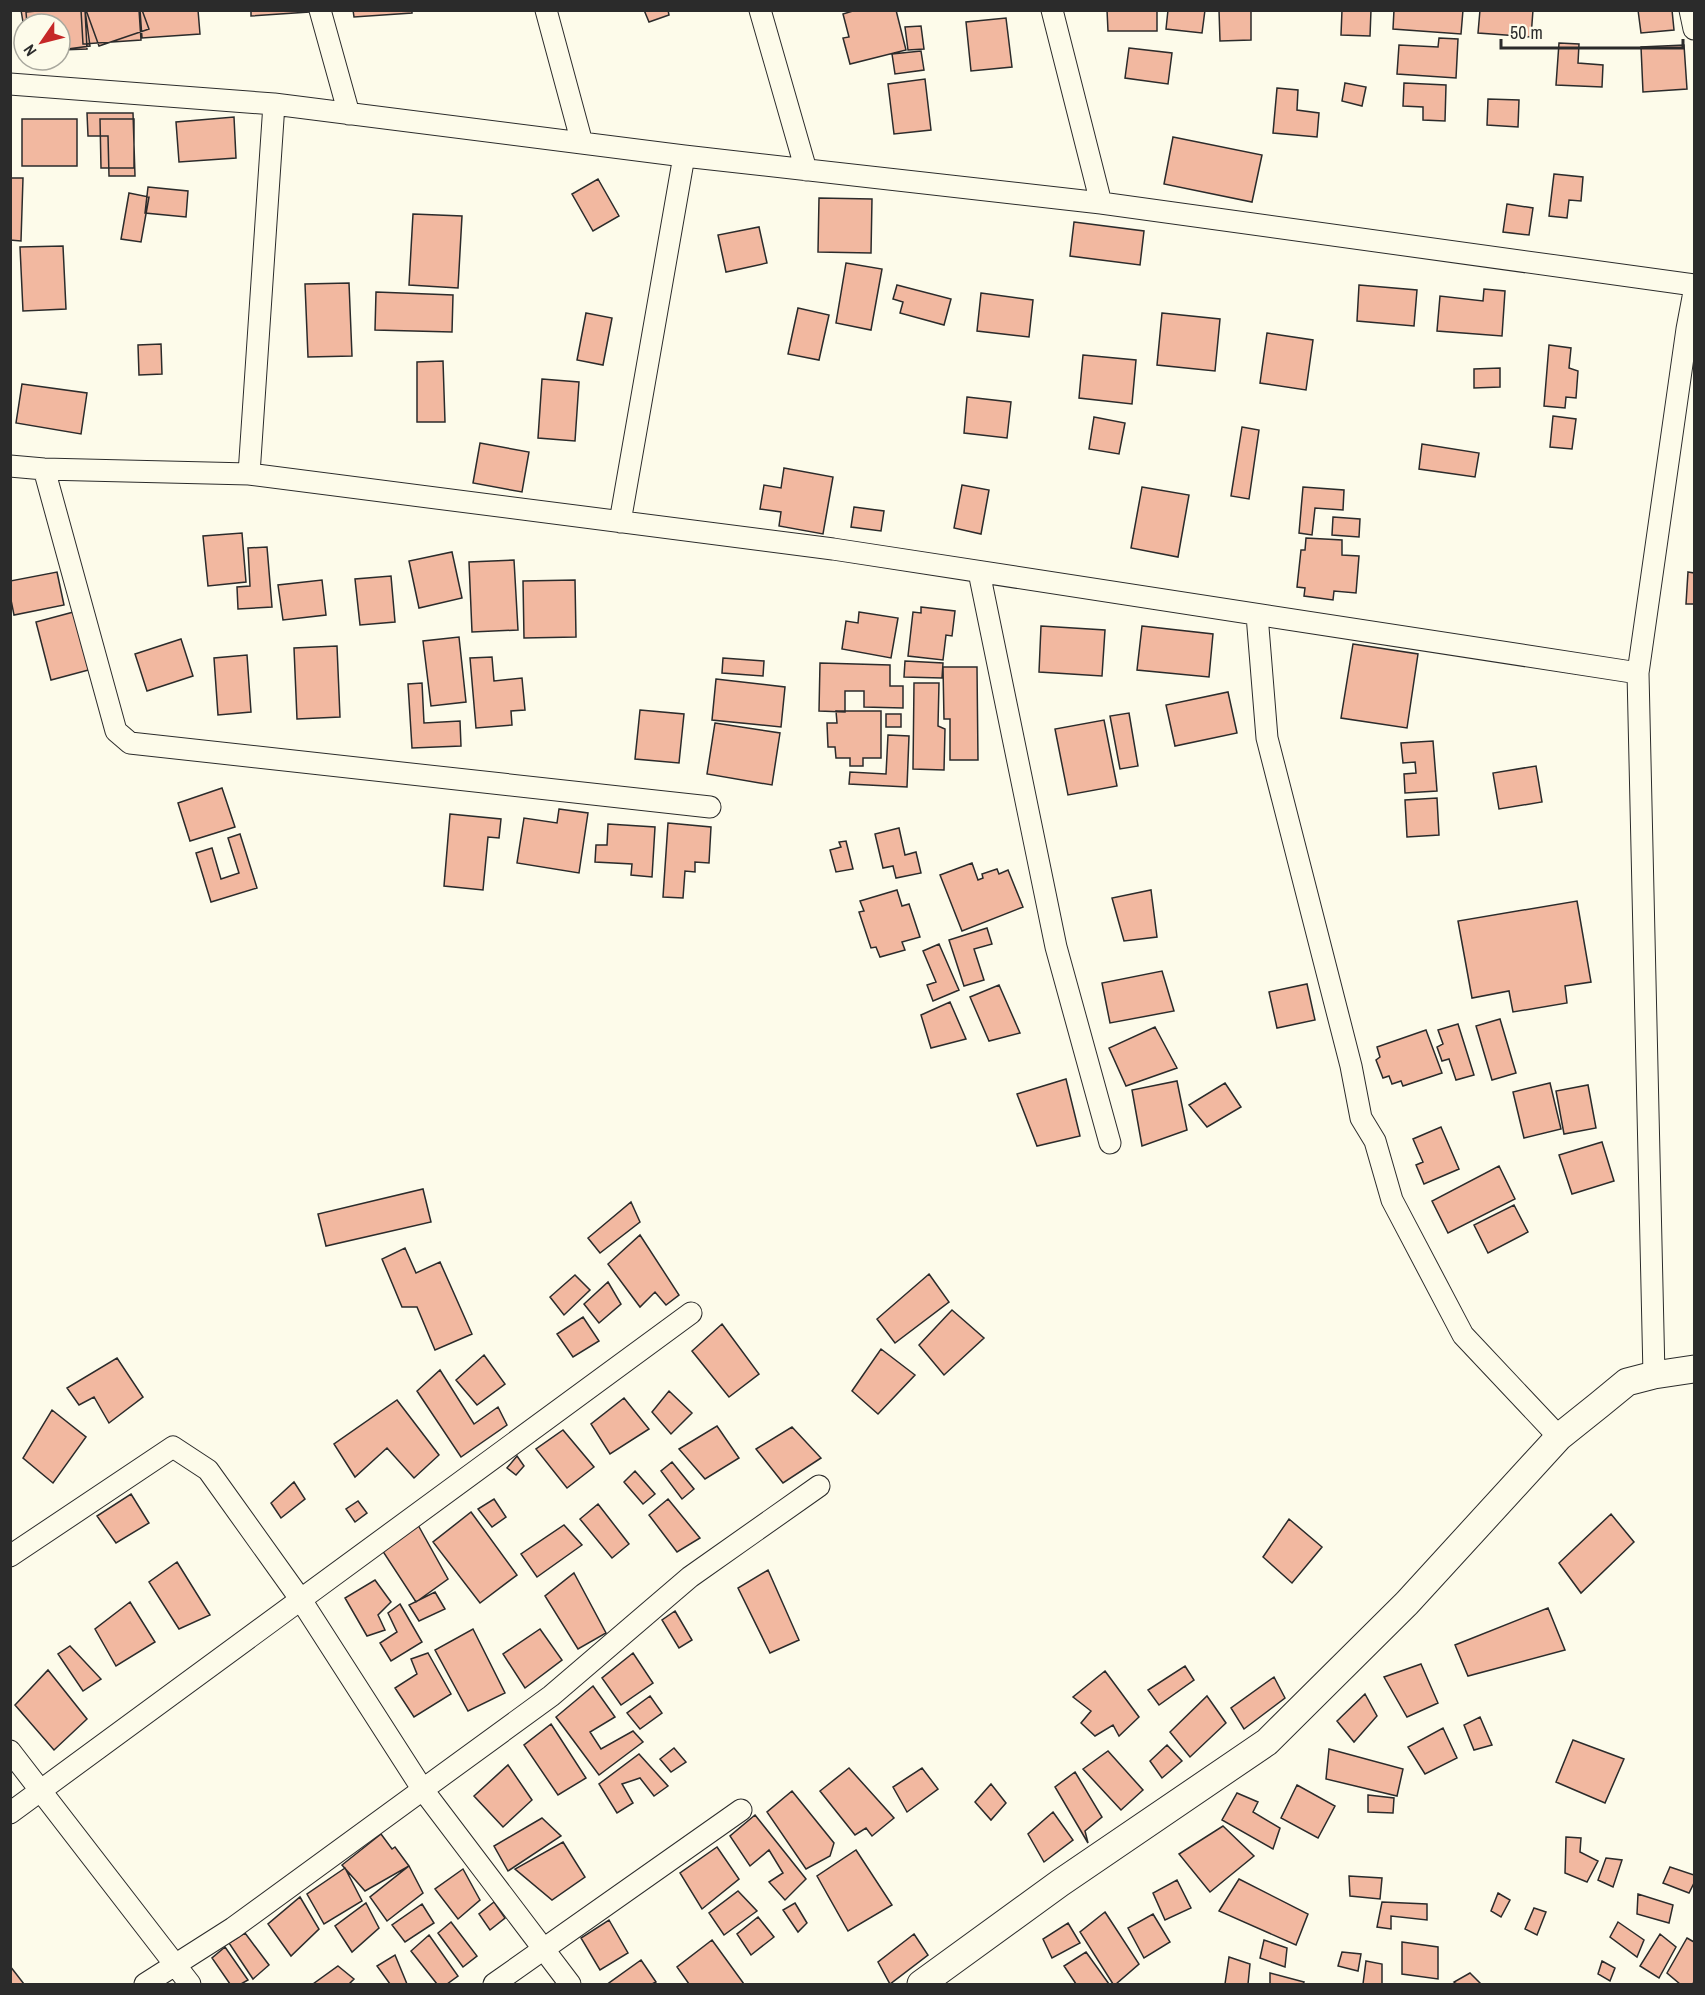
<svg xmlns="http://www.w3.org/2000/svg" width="1705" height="1995" font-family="'Archivo Narrow',sans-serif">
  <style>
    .building { fill: #f2b8a0; stroke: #2b2b2b; stroke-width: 1.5 }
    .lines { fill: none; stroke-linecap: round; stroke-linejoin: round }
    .minor-casing { stroke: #2b2b2b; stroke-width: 23 }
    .tertiary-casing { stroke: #2b2b2b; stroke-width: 29 }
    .minor { stroke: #fdfbea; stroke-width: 21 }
    .tertiary { stroke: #fdfbea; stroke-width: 27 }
  </style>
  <rect width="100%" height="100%" fill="#fdfbea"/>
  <!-- building -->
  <path class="building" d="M21 10H85L90 46 60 50V24H24V28Z
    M48 10H85L87 49 60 50V24H27L26 12Z
    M81 10H139L141 40 83 44Z
    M86 10H142L149 29 99 46Z
    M140 10H198L200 34 142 38Z
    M251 10H309V12L251 16Z
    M353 10H412V13L354 17Z
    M644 10H668L669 15 649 22Z
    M856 10H896L906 50 850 64 843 38 849 37 843 14Z
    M1107 10H1157V31H1108Z
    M1168 10H1205L1202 33 1166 29Z
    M1219 10H1251V40L1220 41Z
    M1342 10H1371L1370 36 1341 35Z
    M1394 10H1463L1461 34 1393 29Z
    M1480 10H1533L1531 37 1478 33Z
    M1638 10H1672L1674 30 1641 33Z
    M1006 18 1012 67 971 71 966 22Z
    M921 26 924 49 908 50 905 27Z
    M1439 38 1458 39 1456 78 1397 74 1399 45 1438 47Z
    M1559 43 1579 44 1578 63 1603 65 1602 87 1556 85Z
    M1684 45 1687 89 1643 92 1641 47Z
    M1129 48 1172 53 1168 84 1125 78Z
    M921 51 924 70 895 74 892 54Z
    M925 79 931 130 894 134 888 84Z
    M1345 83 1366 87 1362 106 1342 101Z
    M1404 83 1446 85 1445 121 1423 120V107L1403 106Z
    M1277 88 1298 90 1297 110 1319 113 1317 137 1273 133Z
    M1488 99 1519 100 1518 127 1487 125Z
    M87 113H133L135 176H109L108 136H88Z
    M234 117 236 158 179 162 176 122Z
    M22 119H77V166H22Z
    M100 119H134V168H101Z
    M1173 137 1262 155 1252 202 1164 184Z
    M1554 174 1583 177 1581 201 1569 200 1567 218 1549 216Z
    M10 178H23L21 241 10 240Z
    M598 179 619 216 593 231 572 194Z
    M148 187 188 191 186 217 145 213Z
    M129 193 149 197 141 242 121 239Z
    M819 198 872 199 871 253 818 252Z
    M1507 204 1533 208 1529 235 1503 232Z
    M413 214 462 216 458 288 409 285Z
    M1074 222 1144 231 1140 265 1070 256Z
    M759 227 767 263 726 272 718 235Z
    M63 246 66 309 23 311 20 247Z
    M846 263 882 269 871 330 836 323Z
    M349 283 352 356 308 357 305 284Z
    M897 285 951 299 944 325 900 313 903 302 893 299Z
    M1359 285 1417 290 1414 326 1357 321Z
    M1484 289 1505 291 1502 336 1437 331 1440 296 1483 301Z
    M376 292 453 295 452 332 375 330Z
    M981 293 1033 300 1029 337 977 331Z
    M798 308 829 315 819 360 788 354Z
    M586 313 612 318 603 365 577 360Z
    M1162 313 1220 319 1215 371 1157 365Z
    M1267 333 1313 340 1306 390 1260 383Z
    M161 344 162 374 139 375 138 345Z
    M1549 345 1571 348 1569 368 1578 371 1576 398 1566 397 1565 408 1544 406Z
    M1083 355 1136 360 1132 404 1079 398Z
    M443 361 445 422H417V362Z
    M1500 368V387L1474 388V369Z
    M542 379 579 382 575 441 538 438Z
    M22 384 87 393 81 434 16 423Z
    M967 397 1011 402 1007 438 964 433Z
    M1553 416 1576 419 1572 449 1550 447Z
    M1094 417 1125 423 1119 454 1089 449Z
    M1242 427 1259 430 1249 499 1231 496Z
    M480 443 529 452 522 492 473 483Z
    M1422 444 1479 453 1475 477 1419 469Z
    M784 468 833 477 823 534 779 526 781 512 760 509 764 485 781 488Z
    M962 485 989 490 981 534 954 528Z
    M1142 487 1189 495 1178 557 1131 548Z
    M1303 487 1344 490 1343 510 1315 508 1312 535 1299 533Z
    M854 507 884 511 881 531 851 527Z
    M1333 517 1360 519 1359 537 1332 535Z
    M242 533 246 582 208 586 203 536Z
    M1306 538 1342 540V555L1359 556 1356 593 1334 591 1333 600 1304 596 1305 588 1297 587 1301 550H1305Z
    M267 547 272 607 238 609 237 587 250 586 248 548Z
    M452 552 462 598 419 608 409 561Z
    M514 560 518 630 472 632 469 562Z
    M57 572 64 605 14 615 10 595V581Z
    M1688 572 1694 573V604H1686Z
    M391 576 395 622 360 625 355 579Z
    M322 580 326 615 283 620 278 585Z
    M575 580 576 637 524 638 523 581Z
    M921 607 955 611 952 636 946 635 943 660 908 656 913 612 921 613Z
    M81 610 96 668 51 680 36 622Z
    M859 612 898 618 891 658 842 649 846 621 858 623Z
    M1041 626 1105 630 1102 676 1039 672Z
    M1142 626 1213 634 1209 677 1137 670Z
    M459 637 466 702 431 706 423 641Z
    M181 639 193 676 147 691 135 654Z
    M1353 644 1418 654 1407 728 1341 718Z
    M337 646 340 717 297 719 294 648Z
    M247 655 251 712 218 715 214 658Z
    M492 657 494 681 522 678 525 710 511 711 512 725 476 728 470 658Z
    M723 658 764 661 763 676 722 673Z
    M905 661 943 663 942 678 904 677Z
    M820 663 890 665V686H903V708L864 707V691H845V712L819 711Z
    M943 667H977L978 760H950V719H944Z
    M716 679 785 687 781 727 712 720Z
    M422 683 424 723 460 721 461 746 412 748 408 684Z
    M914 683H939L938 726 945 729 944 770 913 769Z
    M1228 692 1237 733 1175 746 1166 705Z
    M640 710 684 714 679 763 635 759Z
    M836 711H881V758H863V766H850V758H836L835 747H828L827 723H837Z
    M1129 713 1138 766 1120 769 1110 716Z
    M886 714H901V727H886Z
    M1104 720 1117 786 1068 795 1055 729Z
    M715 723 780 733 772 785 707 774Z
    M888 735 909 736 907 787 849 784 850 772 886 774Z
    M1433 741 1437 791 1405 793 1404 774 1416 773 1415 762 1403 763 1401 743Z
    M1536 766 1542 802 1499 809 1493 773Z
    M222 788 235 827 190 841 178 803Z
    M1437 798 1439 835 1407 837 1405 800Z
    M559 809 588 813 579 873 517 863 524 818 557 823Z
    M450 814 501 819 499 838 488 837 483 890 444 886Z
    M668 823 711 827 709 863 695 862V872L685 871 683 898 663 897Z
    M608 824 655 827 652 877 631 875 632 864 595 862 596 845H607Z
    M899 828 905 855 916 852 921 873 896 878 893 866 883 868 875 834Z
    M240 834 257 888 211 902 196 853 212 848 221 879 239 873 228 838Z
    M846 841 853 869 836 872 830 850 841 847 839 842Z
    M972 863 978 880 983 878 982 874 997 869 999 874 1008 870 1023 907 962 931 940 875Z
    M897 890 902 906 909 904 920 937 902 942 905 950 880 957 876 947 871 948 859 912 864 911 860 901Z
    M1151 890 1157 937 1124 941 1112 898Z
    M1577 901 1591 982 1565 986 1567 1003 1513 1012 1509 991 1472 998 1458 921Z
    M987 928 992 944 974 949 984 980 964 986 949 940Z
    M939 944 959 990 933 1001 927 985 936 982 923 951Z
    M1162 971 1174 1011 1110 1023 1102 983Z
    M1307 984 1315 1020 1277 1028 1269 992Z
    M999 985 1020 1033 989 1041 970 997Z
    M950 1002 966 1039 931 1048 921 1015Z
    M1500 1019 1516 1073 1492 1080 1476 1026Z
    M1458 1024 1474 1075 1456 1080 1449 1059 1442 1061 1437 1047 1443 1044 1438 1030Z
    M1155 1027 1177 1068 1126 1086 1109 1048Z
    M1426 1030 1442 1073 1403 1086 1401 1081 1392 1084 1389 1076 1383 1078 1376 1060 1380 1057 1377 1047Z
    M1066 1079 1080 1136 1037 1146 1017 1094Z
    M1177 1081 1187 1130 1142 1146 1132 1090Z
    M1225 1083 1241 1107 1207 1127 1189 1105Z
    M1550 1083 1561 1129 1524 1138 1513 1092Z
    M1588 1085 1596 1128 1564 1134 1556 1091Z
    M1441 1127 1459 1169 1424 1184 1416 1165 1423 1162 1413 1139Z
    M1602 1142 1614 1181 1572 1194 1559 1155Z
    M1499 1166 1515 1199 1448 1233 1432 1201Z
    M423 1189 431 1222 326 1246 318 1214Z
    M631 1202 640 1222 600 1253 588 1238Z
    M1514 1205 1528 1232 1488 1253 1474 1225Z
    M640 1235 679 1295 666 1305 655 1292 640 1307 608 1264Z
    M405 1248 416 1273 440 1262 472 1334 435 1350 417 1307H402L382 1259Z
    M929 1274 949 1302 895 1343 877 1319Z
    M575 1275 590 1290 564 1315 550 1297Z
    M608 1282 621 1304 599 1323 584 1304Z
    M952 1310 984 1338 944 1375 919 1345Z
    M583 1317 599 1341 573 1357 557 1334Z
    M722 1324 759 1374 729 1397 692 1351Z
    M881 1349 915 1375 878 1414 852 1391Z
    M484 1355 505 1384 477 1405 456 1380Z
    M117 1358 143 1397 109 1423 94 1397 79 1405 67 1388Z
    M440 1370 474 1424 498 1407 507 1425 461 1457 417 1391Z
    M669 1391 692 1413 671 1434 652 1412Z
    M624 1398 649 1429 610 1454 591 1424Z
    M397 1400 439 1455 414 1478 387 1448 355 1477 334 1444Z
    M52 1410 86 1437 53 1483 23 1458Z
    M717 1426 739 1458 705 1479 679 1449Z
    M792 1427 821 1458 783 1483 756 1449Z
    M563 1430 594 1467 567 1488 536 1449Z
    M517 1456 524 1466 516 1475 507 1468Z
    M672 1462 694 1489 682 1499 661 1471Z
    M635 1471 655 1494 643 1504 624 1482Z
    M294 1482 305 1499 281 1518 271 1503Z
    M131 1494 149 1523 116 1543 97 1516Z
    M494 1499 506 1517 492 1527 478 1509Z
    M668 1499 700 1538 677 1552 649 1515Z
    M358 1501 367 1513 355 1522 346 1509Z
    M598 1504 629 1544 612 1558 580 1519Z
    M471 1512 517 1575 480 1603 433 1542Z
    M1611 1514 1634 1542 1581 1593 1559 1563Z
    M1289 1519 1322 1547 1292 1583 1263 1557Z
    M418 1525 448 1579 416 1602 382 1550Z
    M564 1525 582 1545 537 1577 521 1554Z
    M177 1562 210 1615 179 1629 149 1582Z
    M768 1570 799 1640 770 1653 738 1588Z
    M574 1573 606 1633 578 1649 545 1596Z
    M375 1580 391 1602 378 1615 385 1630 367 1636 345 1598Z
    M435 1592 445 1609 419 1621 409 1605Z
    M130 1602 155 1642 116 1666 95 1629Z
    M400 1604 422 1642 391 1661 380 1643 397 1632 388 1613Z
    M1548 1608 1565 1650 1468 1676 1455 1645Z
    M675 1611 692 1640 679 1648 662 1620Z
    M473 1629 505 1693 468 1711 435 1650Z
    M540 1629 562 1660 525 1688 503 1654Z
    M70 1646 101 1679 83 1691 58 1654Z
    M428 1653 451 1694 414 1717 395 1688 417 1674 411 1659Z
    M633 1653 653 1683 621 1705 602 1678Z
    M1421 1664 1438 1703 1407 1717 1384 1677Z
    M1185 1666 1194 1680 1159 1705 1148 1690Z
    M48 1670 87 1719 54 1750 15 1705Z
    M1105 1671 1139 1717 1119 1736 1113 1725 1095 1736 1081 1723 1091 1711 1073 1697Z
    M1274 1677 1285 1698 1244 1729 1231 1708Z
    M593 1686 615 1717 590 1732 601 1749 633 1731 643 1742 599 1775 556 1717Z
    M1365 1694 1377 1716 1354 1742 1337 1721Z
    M650 1696 662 1713 640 1729 627 1713Z
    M1207 1696 1226 1723 1190 1757 1170 1732Z
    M1480 1717 1492 1745 1474 1750 1464 1725Z
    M551 1724 586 1778 558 1795 524 1745Z
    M1443 1728 1457 1758 1425 1774 1408 1747Z
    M1573 1740 1624 1759 1605 1803 1556 1782Z
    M1167 1745 1182 1761 1162 1778 1150 1761Z
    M674 1748 686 1762 671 1772 660 1759Z
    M1329 1749 1403 1769 1397 1796 1326 1779Z
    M1108 1751 1143 1790 1121 1810 1083 1769Z
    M639 1754 668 1786 654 1796 640 1778 622 1784 633 1803 617 1813 599 1784Z
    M508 1765 532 1800 503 1827 474 1796Z
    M849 1768 894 1818 872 1836 866 1828 855 1835 820 1791Z
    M922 1768 938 1789 907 1812 893 1787Z
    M1075 1772 1102 1817 1085 1831 1088 1843 1055 1787Z
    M991 1784 1006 1803 991 1820 975 1802Z
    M1297 1785 1335 1806 1318 1838 1281 1818Z
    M792 1791 834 1843 830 1856 806 1869 767 1812Z
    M1237 1793 1258 1802 1253 1812 1280 1828 1273 1849 1222 1820Z
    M1368 1795 1394 1798 1393 1813 1368 1812Z
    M1053 1812 1073 1840 1044 1862 1028 1834Z
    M755 1815 806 1879 785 1900 769 1882 783 1873 769 1850 750 1866 730 1836Z
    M542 1818 561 1836 508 1871 494 1846Z
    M1223 1826 1254 1856 1210 1892 1179 1854Z
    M381 1834 392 1849 395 1847 409 1866 365 1891 342 1865Z
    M1566 1837 1581 1838 1580 1852 1598 1861 1587 1882 1565 1873Z
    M563 1842 585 1877 552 1900 515 1869Z
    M717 1847 739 1879 702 1909 680 1873Z
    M856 1850 892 1905 848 1931 817 1876Z
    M1606 1858 1622 1860 1613 1887 1598 1880Z
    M409 1866 423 1893 387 1921 370 1897Z
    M1670 1867 1694 1875V1883L1689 1893 1663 1883Z
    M345 1868 362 1901 324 1924 307 1894Z
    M463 1869 480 1900 458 1919 435 1889Z
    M1349 1876 1382 1878 1380 1899 1350 1896Z
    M1239 1879 1308 1914 1296 1945 1219 1911Z
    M1177 1880 1191 1908 1165 1920 1153 1893Z
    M738 1891 757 1911 724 1935 709 1913Z
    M1498 1893 1510 1900 1501 1917 1491 1911Z
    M1638 1894 1673 1905 1669 1923 1637 1914Z
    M300 1897 319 1929 291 1956 268 1924Z
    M494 1902 505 1918 490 1930 479 1914Z
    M1382 1902 1427 1904V1920L1391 1916V1929L1377 1927Z
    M366 1903 379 1928 352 1952 335 1926Z
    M795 1903 807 1923 798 1932 783 1910Z
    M422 1904 434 1923 405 1942 392 1925Z
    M1534 1908 1546 1912 1537 1935 1525 1929Z
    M1105 1912 1139 1964 1116 1984H1113L1080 1932Z
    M1153 1914 1170 1942 1144 1958 1128 1928Z
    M758 1917 774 1937 751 1955 737 1934Z
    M609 1920 628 1953 600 1970 581 1938Z
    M451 1922 477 1956 463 1967 438 1933Z
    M1618 1922 1644 1940 1637 1957 1610 1937Z
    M1068 1923 1080 1943 1052 1958 1043 1939Z
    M245 1933 269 1965 253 1979 229 1943Z
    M914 1934 928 1955 890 1984 878 1962Z
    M1660 1934 1676 1947 1659 1978 1640 1966Z
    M429 1935 458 1976 447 1984H437L411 1951Z
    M1687 1938 1694 1942V1981L1693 1984H1680L1667 1973Z
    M712 1940 744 1984H689L677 1967Z
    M1264 1940 1287 1948 1285 1967 1260 1958Z
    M1402 1942 1438 1947V1979L1402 1974Z
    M225 1947 248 1980 241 1984H230L212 1958Z
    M1086 1952 1109 1984H1076L1064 1966Z
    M1342 1952 1361 1954 1358 1971 1338 1966Z
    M395 1955 407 1984H390L377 1966Z
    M1229 1957 1250 1964 1248 1984H1225Z
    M641 1960 656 1982 652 1984H611L609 1983Z
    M1366 1961 1382 1964V1984H1363Z
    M1602 1961 1615 1968 1610 1981 1598 1974Z
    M10 1966 24 1984H10Z
    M338 1966 354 1979 349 1984H313Z
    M1270 1973 1304 1982 1303 1984H1270Z
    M1470 1973 1480 1983 1479 1984H1457L1454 1982Z"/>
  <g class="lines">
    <!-- minor casing -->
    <g class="minor-casing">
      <path id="minor" d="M320 10 349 114
        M546 10 582 143
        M760 10 806 170
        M1052 10 1101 203
        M1690 10 1694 29
        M10 84 274 104 684 156 1101 203 1694 285
        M10 466 44 469 249 474 833 549 1638 673
        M44 469 116 731 130 743 710 807
        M249 474 274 104
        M620 522 684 156
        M979 572 1056 947 1110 1143
        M1257 615 1267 738 1351 1066 1361 1118 1375 1141 1392 1200 1463 1335 1559 1437
        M1654 1375 1638 673 1687 329 1694 292
        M10 1556 173 1447 208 1470 301 1600 423 1790 570 1984
        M10 1751 190 1984
        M10 1813 691 1313
        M145 1984 233 1928 551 1696 690 1577 819 1486
        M494 1984 741 1810"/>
    </g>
    <!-- tertiary casing -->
    <g class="tertiary-casing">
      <path id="tertiary" d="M921 1984 1060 1883 1267 1742 1407 1603 1559 1437 1599 1405 1627 1382 1654 1375 1694 1369"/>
    </g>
    <!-- minor -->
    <use href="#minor" class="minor"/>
    <!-- tertiary -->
    <use href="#tertiary" class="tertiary"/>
  </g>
  <!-- border -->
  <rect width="1705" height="1995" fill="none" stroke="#2b2b2b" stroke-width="24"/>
  <!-- north arrow -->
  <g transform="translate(42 42) rotate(235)"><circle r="28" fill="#fdfbea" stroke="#a9a89e" stroke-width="1.5"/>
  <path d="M0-4.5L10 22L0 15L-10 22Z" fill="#c62828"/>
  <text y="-9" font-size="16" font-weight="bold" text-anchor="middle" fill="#2b2b2b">N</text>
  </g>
  <!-- scale -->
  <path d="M1501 39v9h182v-9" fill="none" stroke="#2b2b2b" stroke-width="3"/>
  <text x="1510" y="39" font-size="18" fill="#2b2b2b" stroke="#fdfbea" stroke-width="4.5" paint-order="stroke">50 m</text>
</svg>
